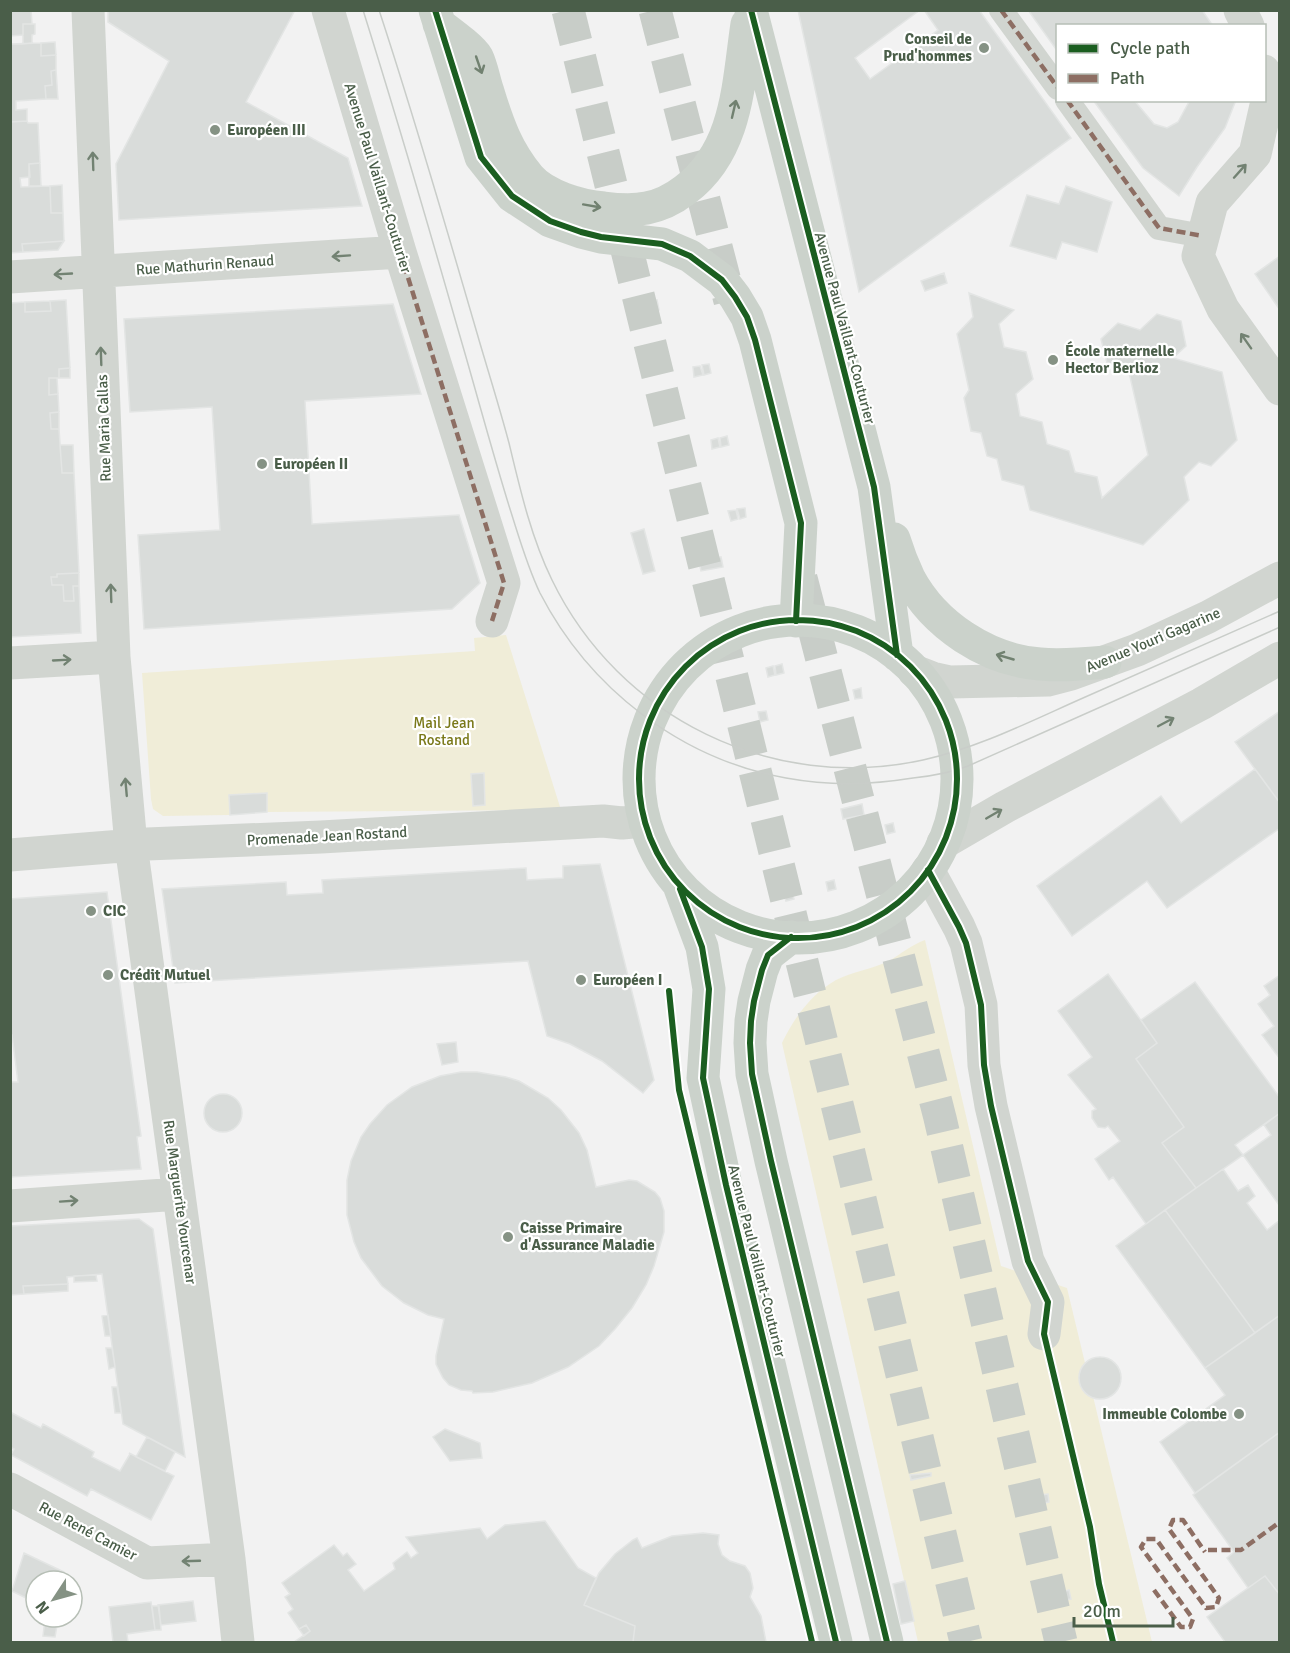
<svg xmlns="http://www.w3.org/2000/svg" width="1290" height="1653" font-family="Signika,sans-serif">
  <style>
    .green { fill: #f0edd8 }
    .building { fill: #d9dcda; stroke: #e3e5e4; stroke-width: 1.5 }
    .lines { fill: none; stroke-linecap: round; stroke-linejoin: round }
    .motorway-tunnel { stroke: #c8cdc8; stroke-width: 33; stroke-dasharray: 33 16; stroke-linecap: butt }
    .pedestrian { stroke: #d1d5d0; stroke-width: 24 }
    .minor { stroke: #d1d5d0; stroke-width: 33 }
    .primary { stroke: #cbd2cb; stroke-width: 33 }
    .tram { stroke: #c9cdc9; stroke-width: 1.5 }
    .quiet { stroke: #8d6e63; stroke-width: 4.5; stroke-dasharray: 9 4.5; stroke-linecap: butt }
    .cycleway-casing { stroke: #fff; stroke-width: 10 }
    .cycleway { stroke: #1b5e20; stroke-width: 6 }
    .oneway { stroke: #718170 }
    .oneway2 { stroke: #728272 }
    .poi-dot { fill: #859284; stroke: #fff; stroke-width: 2 }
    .labels { text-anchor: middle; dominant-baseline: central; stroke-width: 4.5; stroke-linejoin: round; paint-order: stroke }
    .poi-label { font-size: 15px; font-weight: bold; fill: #4a5e49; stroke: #fff; text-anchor: start }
    .street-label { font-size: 15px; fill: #4a5e49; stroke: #fff }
    .park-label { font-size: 15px; fill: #7a791a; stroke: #fff }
  </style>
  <rect width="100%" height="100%" fill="#f2f2f2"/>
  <!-- green -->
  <path class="green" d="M506 635 561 810 267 812 266 793 229 795 230 815 163 816 153 809 151 799 142 673 475 651 474 638Z
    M925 940 1001 1266 1067 1288 1152 1642H918L782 1043C794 1018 811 994 836 980 852 972 872 969 889 961 901 954 911 945 925 940Z"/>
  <!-- building -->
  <path class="building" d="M10 10H31L32 24H23V35L10 36Z
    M108 10H295L246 102 348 158 362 206 119 220 116 164 169 61 108 22Z
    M798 10H920L855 58 870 79 938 30 924 10H979L1071 138 859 292Z
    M1028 10H1202L1213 26H1058V52Z
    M23 24H35V34L32 35V43L23 44Z
    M55 42 56 55 41 56V43Z
    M41 43V56L56 55V70L51 71 52 85 45 86 46 99 16 101V110L27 109V121L10 122V44Z
    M56 70 58 99H46L45 86 52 85 51 71Z
    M1093 100H1134L1154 124 1167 128 1178 122 1190 100H1236L1225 128 1197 167 1179 196 1143 168Z
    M27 121 28 123H38L40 163 29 164 30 177 20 178 21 187 50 186 51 213H63L64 241 22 244 23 252 10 253V122Z
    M40 163 41 186H29V164Z
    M62 185 63 213H51L50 186Z
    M1066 186 1112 202 1097 252 1062 242 1056 259 1010 246 1027 195 1059 204Z
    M708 209 710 220 701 223 698 212Z
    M64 241 58 250 23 252 22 244Z
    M1280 256V310L1255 274Z
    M944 273 947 283 925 291 921 281Z
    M969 293 1014 310 999 324 1004 347 1026 352 1033 379 1016 394 1020 416 1042 422 1047 444 1069 451 1075 472 1097 477 1102 498 1148 455 1128 368 1107 363 1101 339 1118 323 1140 330 1157 314 1181 321 1186 346 1173 358 1222 372 1237 440 1211 466 1199 462 1184 477 1189 500 1143 545 1030 510 1024 486 1002 480 997 459 987 456 981 433 971 431 964 398 969 390 957 334 973 317Z
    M66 300 70 368 59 369V378H49V395L58 394 59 412 50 413 51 429H59L62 473H74L79 573 57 574V577H51L52 585H63L64 601H74L73 586H79L81 633 10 637V303L25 302V312L51 311 50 301Z
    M657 300 659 310 639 314 636 305Z
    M50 301 51 311 25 312V302Z
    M393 304 421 394 305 401 312 524 459 515 480 583 452 609 144 629 138 535 220 530 212 407 130 412 124 319Z
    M709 364 711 373 704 375 702 365Z
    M700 366 703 375 694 377 693 367Z
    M70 368V378H59V369Z
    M49 378H57L58 394 49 395Z
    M59 412V429H51L50 413Z
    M727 436 729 445 721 447 720 438Z
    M718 438 720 447 712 449 711 440Z
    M60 445H73L74 473H62Z
    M745 508 746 517 740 519 737 509Z
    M736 510 738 519 731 521 728 511Z
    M644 529 655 571 643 574 631 533Z
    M721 557 723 567 701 571 699 562Z
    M79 573V586H73L74 601H64L63 585H52L51 577H57V574Z
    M782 664 784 673 776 675 775 666Z
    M773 666 775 675 768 677 766 668Z
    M861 688 862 698 855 699 853 690Z
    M766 711 768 720 760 722 758 712Z
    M1280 711V803L1235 742Z
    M1255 769 1280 803V828L1167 908 1147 881 1072 936 1037 886 1161 796 1181 823Z
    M484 773 485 805 473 806 471 774Z
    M267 793V812L230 815 229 795Z
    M862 804 864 815 843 819 841 809Z
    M893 823 895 832 887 834 885 825Z
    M780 824 782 834 761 839 759 829Z
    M600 864 654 1080 643 1093 602 1061 570 1044 547 1036 528 961 175 983 162 889 286 882 287 895 323 893 322 880 526 868 527 880 563 878V866Z
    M834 880 836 889 828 891 826 882Z
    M791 890 794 899 786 901 783 892Z
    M107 892 141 1136 137 1137 141 1169 10 1177V1082H18L12 1035H10V899Z
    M1108 974 1157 1043 1136 1059 1184 1127 1162 1143 1196 1188 1146 1224 1113 1177 1109 1180 1095 1159 1120 1141 1108 1126 1105 1128 1098 1127 1092 1118V1111L1096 1109 1068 1075 1092 1057 1058 1011Z
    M1280 975V1059L1262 1035 1274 1026 1258 1004 1270 995 1264 986Z
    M1195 982 1280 1098V1113L1235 1145 1243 1155 1196 1188 1162 1143 1184 1127 1136 1059 1157 1043 1141 1020Z
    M456 1042 458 1062 442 1065 437 1044Z
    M461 1072H477L506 1077 519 1081 548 1098 561 1110 579 1133 587 1150 596 1187 629 1180 637 1181 655 1192 660 1198 664 1211V1232L654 1266 646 1285 632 1308 615 1329 599 1346 568 1367 532 1383 493 1392 473 1393 472 1391 461 1390 449 1385 443 1378 436 1364V1356L444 1319 428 1315 404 1303 382 1286 361 1258 354 1242 347 1215V1180L351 1161 361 1137 370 1124 387 1105 412 1087 440 1076Z
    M204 1113a19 19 0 1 1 38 0a19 19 0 1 1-38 0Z
    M1280 1113V1205H1279L1243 1155 1271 1135 1264 1125Z
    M1223 1169 1238 1191 1248 1185 1255 1196 1247 1203 1267 1230 1280 1220V1315L1255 1333 1165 1210Z
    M1165 1210 1255 1333 1205 1368 1116 1246Z
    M139 1219 153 1229 185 1457 123 1424 102 1274 67 1277 68 1284 23 1286 24 1294 10 1295V1226Z
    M96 1275 97 1281 74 1282V1276Z
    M68 1284V1291L24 1294 23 1286Z
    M108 1315 111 1336H105L102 1316Z
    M1280 1315V1432L1195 1493 1160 1442 1225 1395 1205 1368Z
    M106 1348H112L115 1367 109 1369Z
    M1079 1378a21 21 0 1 1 42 0a21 21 0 1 1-42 0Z
    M112 1387H117L121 1413H115Z
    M10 1412 41 1428 43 1424 94 1452 92 1457 120 1471 130 1454 129 1453 174 1476 151 1520 91 1489 87 1496 11 1455 14 1449 10 1447Z
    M445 1429 480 1443 482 1458 450 1461 433 1437Z
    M1280 1432V1595L1265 1576 1248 1588 1227 1558 1234 1552 1193 1495Z
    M147 1437 175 1452 165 1471 136 1457Z
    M931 1473V1476L911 1480 910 1475Z
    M1048 1494 1049 1502 1042 1504 1041 1495Z
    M545 1521 578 1568 596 1578 584 1605 635 1626 633 1642H294L310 1631 306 1625 299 1629 288 1613 293 1609 285 1597 290 1594 282 1583 334 1545 343 1556 347 1553 356 1564 348 1570 364 1591 395 1569 393 1563 407 1552 411 1558 418 1553 406 1537 480 1528 487 1539 505 1525Z
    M703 1533 719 1535 718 1544 722 1555 730 1561 745 1566 750 1573 753 1588 750 1597 761 1616 766 1642H633L635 1626 584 1605 599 1573 615 1554 633 1540 637 1538 642 1548 672 1536Z
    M24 1553 64 1572 63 1581H36V1603L12 1591Z
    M1265 1576 1280 1595V1642H1225L1207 1617Z
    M905 1581 914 1621 901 1624 893 1584Z
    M1069 1590 1071 1599 1064 1600 1062 1592Z
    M193 1601 196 1621 161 1625 158 1605Z
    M151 1602 155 1630 127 1634 128 1642H113L109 1607Z
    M152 1606H159L161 1630H155Z
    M45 1619 58 1620 55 1637 43 1636Z
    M306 1625 310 1631 304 1636 299 1629Z"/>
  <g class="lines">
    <!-- motorway-tunnel -->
    <path class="motorway-tunnel" d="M568 10 849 1153 966 1642
      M655 10 730 301
      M801 578 940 1118 1061 1642"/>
    <!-- pedestrian -->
    <path class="pedestrian" d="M1001 10 1058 88
      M1067 100 1159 228 1203 236"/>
    <!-- minor -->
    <path class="minor" d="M88 10 114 657 131 845 229 1559
      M328 10 400 252 504 583 492 621
      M1240 10 1248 26
      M1264 71 1270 88 1255 154 1212 203 1198 256 1223 309 1280 389
      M10 277 400 252
      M10 663 114 657
      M914 671 932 678 950 682 1048 680 1071 674 1137 650 1208 617 1280 578
      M943 843 1005 807 1201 704 1280 658
      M10 855 147 844 321 837 603 821 622 823 644 821
      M928 870 959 927 966 943 973 972 981 1005 984 1065 991 1106 1028 1261 1048 1302 1044 1334
      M10 1206 179 1194
      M10 1489 147 1563 229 1559 238 1642"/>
    <!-- primary -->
    <path class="primary" d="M435 10 481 157 512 196 550 221 581 232 601 237 662 244 690 256 722 280 735 297 747 317 755 340 801 523 796 621
      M751 10 874 487 897 655
      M439 24C448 31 472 48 477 57 482 67 484 81 488 92 498 125 507 150 529 177 545 196 581 206 604 208 636 212 659 210 685 190 738 150 738 84 747 24
      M894 539C898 552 903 565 909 578 934 625 987 660 1040 664 1062 666 1083 664 1105 662
      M639 779a159 159 0 1 1 318 0a159 159 0 1 1-318 0Z
      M680 888 702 947 709 989 703 1078 726 1185 836 1642
      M791 937 768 955 762 970 754 1001 751 1021 750 1043 752 1074 771 1161 887 1642"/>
    <!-- tram -->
    <path class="tram" d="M363 10C396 115 427 221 457 326 475 387 491 448 510 509 519 537 527 566 540 593 589 688 680 759 786 778 830 786 869 785 913 778 932 776 950 773 968 766L1280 627
      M379 10C415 119 447 230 479 340 489 374 500 409 509 443 520 489 531 537 552 580 619 718 772 793 923 760 978 748 1031 721 1083 698 1148 669 1214 640 1280 611"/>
    <!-- quiet -->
    <path class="quiet" d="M1001 10 1058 88
      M1067 100 1159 228 1203 236
      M400 252 504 583 492 621
      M1208 1550H1241L1280 1522
      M1154 1590 1181 1627H1190L1193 1619 1141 1547 1146 1539H1156L1206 1608 1216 1607 1219 1598 1169 1529 1173 1520H1183L1205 1552"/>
    <!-- cycleway casing -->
    <g class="cycleway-casing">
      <path id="cycleway" d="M435 10 481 157 512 196 550 221 581 232 601 237 662 244 690 256 722 280 735 297 747 317 755 340 801 523 796 621
        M751 10 874 487 897 655
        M639 779a159 159 0 1 1 318 0a159 159 0 1 1-318 0Z
        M928 870 959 927 966 943 973 972 981 1005 984 1065 991 1106 1028 1261 1048 1302 1044 1334 1090 1527 1099 1584 1113 1642
        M680 889 702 947 709 989 703 1078 726 1185 836 1642
        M791 937 768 955 762 970 754 1001 751 1021 750 1043 752 1074 771 1161 887 1642
        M669 991 679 1090 812 1642"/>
    </g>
    <!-- cycleway -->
    <use href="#cycleway" class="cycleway"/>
  </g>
  <!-- one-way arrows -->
  <defs><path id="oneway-shaft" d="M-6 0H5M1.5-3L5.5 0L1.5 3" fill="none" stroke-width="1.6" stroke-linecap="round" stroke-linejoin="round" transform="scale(1.5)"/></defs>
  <g class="oneway">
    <use href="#oneway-shaft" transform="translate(479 65) rotate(71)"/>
    <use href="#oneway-shaft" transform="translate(734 109) rotate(-77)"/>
    <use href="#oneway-shaft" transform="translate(592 206) rotate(10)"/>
    <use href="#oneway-shaft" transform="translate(1005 657) rotate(-164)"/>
  </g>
  <g class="oneway2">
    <use href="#oneway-shaft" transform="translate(93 161) rotate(-92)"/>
    <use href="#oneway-shaft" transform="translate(1240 171) rotate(-48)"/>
    <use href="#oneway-shaft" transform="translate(341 256) rotate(176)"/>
    <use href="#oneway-shaft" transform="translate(63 274) rotate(177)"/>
    <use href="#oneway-shaft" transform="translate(1246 341) rotate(-125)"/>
    <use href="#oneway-shaft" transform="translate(101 356) rotate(-92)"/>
    <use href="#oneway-shaft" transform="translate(111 593) rotate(-92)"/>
    <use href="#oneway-shaft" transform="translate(62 660) rotate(-3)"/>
    <use href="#oneway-shaft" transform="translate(1166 722) rotate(-28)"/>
    <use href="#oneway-shaft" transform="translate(126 787) rotate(-95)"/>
    <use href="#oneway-shaft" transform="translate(994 814) rotate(-30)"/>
    <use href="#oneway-shaft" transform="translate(69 1201) rotate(-4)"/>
    <use href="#oneway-shaft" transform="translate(191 1561) rotate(178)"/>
  </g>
  <!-- markers -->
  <g class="poi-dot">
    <circle cx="984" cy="48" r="6"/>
    <circle cx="215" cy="130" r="6"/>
    <circle cx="1053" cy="360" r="6"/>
    <circle cx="262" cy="464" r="6"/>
    <circle cx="91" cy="911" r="6"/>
    <circle cx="108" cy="975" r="6"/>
    <circle cx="581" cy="980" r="6"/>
    <circle cx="508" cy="1237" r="6"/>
    <circle cx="1239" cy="1414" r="6"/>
  </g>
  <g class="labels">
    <!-- poi labels -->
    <g class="poi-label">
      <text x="972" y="39" text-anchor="end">Conseil de<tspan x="972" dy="17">Prud'hommes</tspan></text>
      <text x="227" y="130">Européen III</text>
      <text x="1065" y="351">École maternelle<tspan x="1065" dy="17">Hector Berlioz</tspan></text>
      <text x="274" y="464">Européen II</text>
      <text x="103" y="911">CIC</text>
      <text x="120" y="975">Crédit Mutuel</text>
      <text x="593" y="980">Européen I</text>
      <text x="520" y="1228">Caisse Primaire<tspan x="520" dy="17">d'Assurance Maladie</tspan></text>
      <text x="1227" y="1414" text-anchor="end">Immeuble Colombe</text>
    </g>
    <!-- street labels -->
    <g class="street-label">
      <text transform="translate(378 178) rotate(73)">Avenue Paul Vaillant-Couturier</text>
      <text transform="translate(205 265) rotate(-4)">Rue Mathurin Renaud</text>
      <text transform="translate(845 328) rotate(75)">Avenue Paul Vaillant-Couturier</text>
      <text transform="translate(104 428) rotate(-92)">Rue Maria Callas</text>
      <text transform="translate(1153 640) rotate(-23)">Avenue Youri Gagarine</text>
      <text transform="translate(327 836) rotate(-3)">Promenade Jean Rostand</text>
      <text transform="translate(180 1202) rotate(82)">Rue Marguerite Yourcenar</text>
      <text transform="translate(757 1261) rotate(76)">Avenue Paul Vaillant-Couturier</text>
      <text transform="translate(88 1531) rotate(28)">Rue René Camier</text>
    </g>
    <!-- park labels -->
    <g class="park-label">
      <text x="444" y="723">Mail Jean<tspan x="444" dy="17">Rostand</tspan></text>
    </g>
  </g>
  <!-- border -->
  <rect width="1290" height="1653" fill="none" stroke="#4a5e49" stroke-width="24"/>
  <!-- legend -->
  <rect x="1056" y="24" width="210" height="78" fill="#ffffff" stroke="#b7bfb6" stroke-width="1.5"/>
  <rect x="1068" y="44" width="30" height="9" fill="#1b5e20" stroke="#b7bfb6" stroke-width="1.5"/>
  <text x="1110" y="54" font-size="18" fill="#4a5e49">Cycle path</text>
  <rect x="1068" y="74" width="30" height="9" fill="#8d6e63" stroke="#b7bfb6" stroke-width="1.5"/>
  <text x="1110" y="84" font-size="18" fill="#4a5e49">Path</text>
  <!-- north arrow -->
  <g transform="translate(54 1599) rotate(234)"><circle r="28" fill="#ffffff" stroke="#b7bfb6" stroke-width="1.5"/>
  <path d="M0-4.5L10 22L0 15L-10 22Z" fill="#859284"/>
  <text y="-9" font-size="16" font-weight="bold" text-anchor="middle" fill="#4a5e49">N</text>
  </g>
  <!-- scale -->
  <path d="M1074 1617v9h99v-9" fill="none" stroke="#4a5e49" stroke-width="3"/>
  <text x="1083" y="1617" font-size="18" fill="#4a5e49" stroke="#ffffff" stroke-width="4.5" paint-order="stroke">20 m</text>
</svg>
